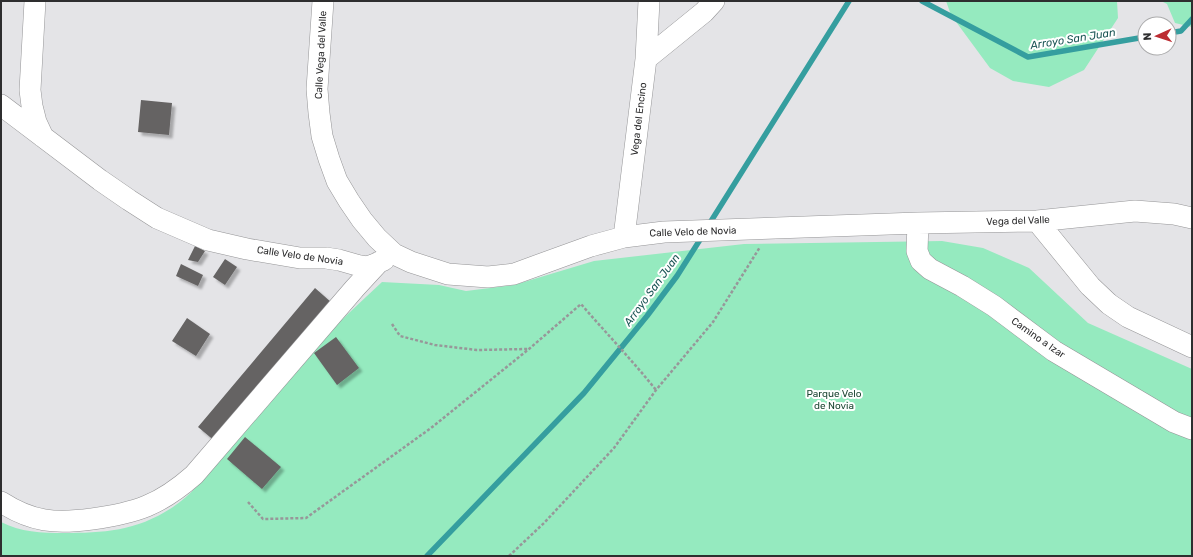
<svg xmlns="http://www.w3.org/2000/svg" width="1193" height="557" font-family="Rubik,sans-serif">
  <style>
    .green { fill: #95eabf }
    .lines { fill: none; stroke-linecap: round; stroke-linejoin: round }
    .stream { stroke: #359e9f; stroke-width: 5.5 }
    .building { fill: #656363; filter: url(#shadow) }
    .minor-casing { stroke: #959597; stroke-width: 22 }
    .path { stroke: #979799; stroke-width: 2.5; stroke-dasharray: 3 2; stroke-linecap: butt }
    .minor { stroke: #fff; stroke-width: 21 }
    .labels { text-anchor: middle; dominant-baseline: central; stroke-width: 4; stroke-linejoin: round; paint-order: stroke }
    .street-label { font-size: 10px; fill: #2e2e2f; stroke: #fff }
    .park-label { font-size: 10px; fill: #1c4633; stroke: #fff }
    .water-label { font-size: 11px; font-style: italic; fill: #1b5555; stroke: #fff }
  </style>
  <defs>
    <filter id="shadow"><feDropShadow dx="3.5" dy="3.5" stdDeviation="1" flood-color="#0004"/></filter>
  </defs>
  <rect width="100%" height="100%" fill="#e4e4e7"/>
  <!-- green -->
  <path class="green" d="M946 1H1117L1118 18 1084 70 1049 87 1013 81 990 68 951 15Z
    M1161 1H1192V27L1175 23 1167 4Z
    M942 241 983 248 1029 268 1088 323 1192 369V556H1V522C20 532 42 533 63 533 104 533 137 531 173 507 191 495 204 479 217 463 230 448 242 433 254 418 276 392 299 363 323 338 342 319 362 301 382 282L439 285 466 291 514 285 594 261 744 244Z"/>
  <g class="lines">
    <!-- stream -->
    <path class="stream" d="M922 1 1028 57 1145 37
      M1169 33 1181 31 1192 19
      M708 226 849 1
      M427 556 584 393 647 316 677 276 703 235"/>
  </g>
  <!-- building -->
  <path class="building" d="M141 100 172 103 169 135 138 132Z
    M195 246 205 251 198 262 188 260Z
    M225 259 237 267 225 285 213 277Z
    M181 264 203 275 198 286 176 276Z
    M315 288 332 303 216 442 198 427Z
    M187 318 210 334 196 356 172 341Z
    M336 337 359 368 337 385 314 353Z
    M245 437 281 467 262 489 227 459Z"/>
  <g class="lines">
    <!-- minor casing -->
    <g class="minor-casing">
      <path id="minor" d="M35 1 30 90 32 106 36 122 43 137
        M323 1 317 89 319 113 322 136 329 159 337 181 349 201 362 220 377 238 394 254 411 262 448 274 488 277 514 274 591 246 624 237 664 232 918 223 1037 221 1135 211 1174 214 1192 218
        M646 59 704 12 714 1
        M1 105 100 180 129 200 157 218 208 240 247 249 300 258H326L339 260 360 266 367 267 373 265 384 260
        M1037 221 1090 286 1109 304 1128 317 1192 347
        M918 223 917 251 921 261 930 269 962 286 994 306 1054 351 1174 422 1192 429
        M624 237 646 59 649 1
        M1 502C32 522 55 524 92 519 136 513 160 505 194 475L355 288 379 262"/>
    </g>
    <!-- path -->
    <path class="path" d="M392 324 400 336 435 345 477 350 528 349
      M248 502 263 519 306 518 431 428 529 349 581 304C606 333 632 360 656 390
      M509 556 544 523 614 448 656 390 713 322 760 247"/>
    <!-- minor -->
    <use href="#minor" class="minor"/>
  </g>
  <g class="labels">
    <!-- street labels -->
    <g class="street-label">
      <text transform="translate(321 55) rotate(-87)">Calle Vega del Valle</text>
      <text transform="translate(639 119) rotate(-83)">Vega del Encino</text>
      <text transform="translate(1018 221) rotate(-2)">Vega del Valle</text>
      <text transform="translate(693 232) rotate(-2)">Calle Velo de Novia</text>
      <text transform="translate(300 256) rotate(8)">Calle Velo de Novia</text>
      <text transform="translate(1038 338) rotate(35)">Camino a Izar</text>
    </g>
    <!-- park labels -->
    <g class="park-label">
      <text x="834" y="394">Parque Velo<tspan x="834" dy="12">de Novia</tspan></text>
    </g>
    <!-- water labels -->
    <g class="water-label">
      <text transform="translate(1073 39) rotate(-9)">Arroyo San Juan</text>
      <text transform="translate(652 290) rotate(-54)">Arroyo San Juan</text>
    </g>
  </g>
  <!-- border -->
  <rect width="1193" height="557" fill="none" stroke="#2e2e2f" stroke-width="4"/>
  <!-- north arrow -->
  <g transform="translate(1157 36) rotate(267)"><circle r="19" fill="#ffffff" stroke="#ababac"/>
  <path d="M0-3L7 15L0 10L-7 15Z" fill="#bc2c32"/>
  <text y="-6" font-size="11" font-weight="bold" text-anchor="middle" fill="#2e2e2f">N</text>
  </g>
</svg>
